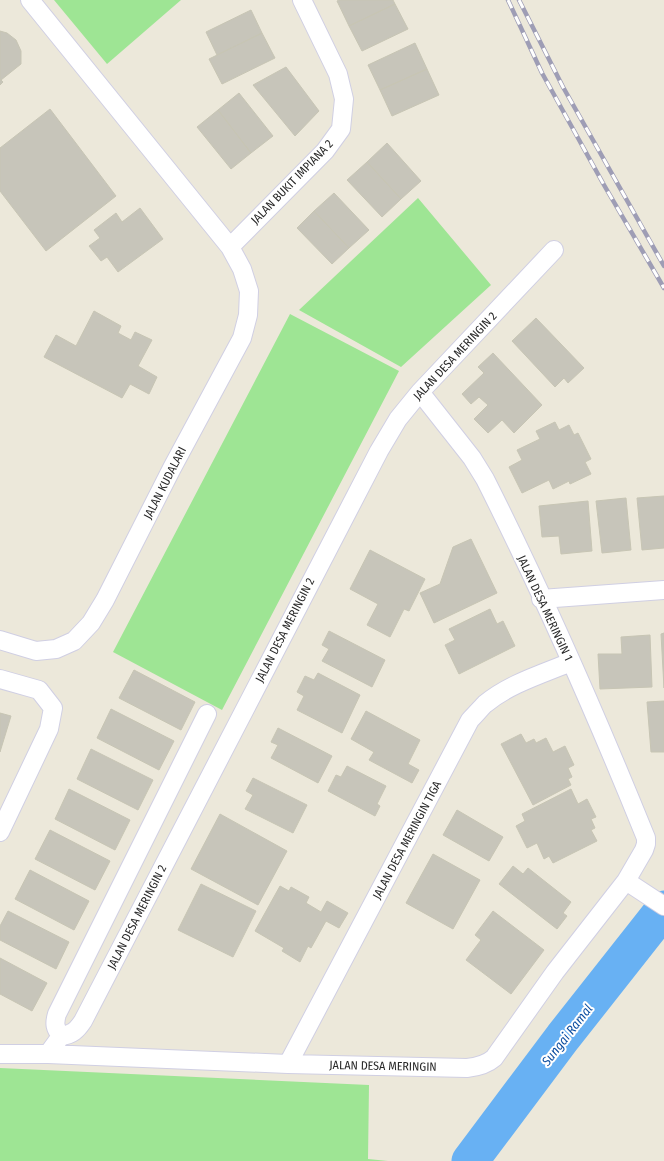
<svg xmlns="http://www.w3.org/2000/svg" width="664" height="1161" font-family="'Fira Sans Condensed',sans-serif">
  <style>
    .green { fill: #9ee594 }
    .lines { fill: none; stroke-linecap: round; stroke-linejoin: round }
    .river { stroke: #68b1f3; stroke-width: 37 }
    .building { fill: #c7c5ba; stroke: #c7c5b4 }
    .minor-casing { stroke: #d0cfe3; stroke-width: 20 }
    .minor { stroke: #fff; stroke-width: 18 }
    .rail-casing { stroke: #9e9db5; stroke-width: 4.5 }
    .rail { stroke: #fff; stroke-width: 3; stroke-dasharray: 9; stroke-linecap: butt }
    .labels { text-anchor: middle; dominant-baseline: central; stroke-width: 4; stroke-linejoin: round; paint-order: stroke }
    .street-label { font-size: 12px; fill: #292929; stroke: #fff }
    .water-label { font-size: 13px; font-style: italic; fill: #084b9f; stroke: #fff }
  </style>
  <rect width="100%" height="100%" fill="#ece8da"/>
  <!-- green -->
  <path class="green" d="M54 0H181L107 64Z
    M418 198 491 285 401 367 299 310Z
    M290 314 399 371 222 710 113 652Z
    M0 1068 369 1085 368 1159 388 1161H0Z"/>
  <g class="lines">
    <!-- river -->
    <path class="river" d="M470 1161 563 1037 664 909"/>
  </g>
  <!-- building -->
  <path class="building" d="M339 0H393L395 4 349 26 337 1Z
    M395 4 408 29 362 51 349 26Z
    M251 10 262 33 217 55 206 32Z
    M0 31 7 33 16 40 21 51V64L1 80 3 82 0 85Z
    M262 33 275 58 222 84 209 59Z
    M415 43 427 69 380 90 368 65Z
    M286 67 319 111 295 136 253 85Z
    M427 69 439 95 392 116 380 90Z
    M239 93 273 136 251 153 218 110Z
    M50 109 116 196 46 251 0 191V148Z
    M218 110 251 153 231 169 197 127Z
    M387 143 421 181 401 199 367 162Z
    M367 162 401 199 382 217 347 180Z
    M334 193 369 230 349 248 314 211Z
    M140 208 163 239 118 272 107 257 101 261 89 246 100 238 94 230 116 213 122 222Z
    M314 211 349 248 332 264 297 228Z
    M94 311 121 326 118 333 131 340 135 332 152 340 138 366 157 377 149 394 130 384 122 398 44 357 56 335 76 346Z
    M536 318 584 368 568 383 564 378 555 387 512 341Z
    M493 353 542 405 514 433 502 420 488 433 474 419 488 405 479 397 471 404 462 394 484 373 478 367Z
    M555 422 559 430 569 425 574 435 578 433 591 459 585 462 591 474 570 484 569 481 553 489 549 480 522 493 509 467 522 460 517 450 540 439 536 431Z
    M664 496V548L642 550 637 498Z
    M626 498 631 550 602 553 596 501Z
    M588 501 592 551 561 554 559 536 542 537 539 506Z
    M471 539 497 593 434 623 420 593 440 584 453 547Z
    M370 550 425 579 409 611 404 609 390 637 367 625 378 604 350 589Z
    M490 609 497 624 503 621 515 646 459 674 445 645 455 640 449 629Z
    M329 631 385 660 372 687 322 661 329 649 322 645Z
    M664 633V688L661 634Z
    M650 635 652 687 600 689 598 654H622L621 637Z
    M134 670 195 702 181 730 119 698Z
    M318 673 360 695 342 733 297 710 304 696 297 692 305 676 314 680Z
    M664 701V752H651L647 702Z
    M111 709 174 741 159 770 97 738Z
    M366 711 420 740 408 764 419 770 412 783 369 760 374 752 351 739Z
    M0 713 11 716 0 752Z
    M278 728 332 756 318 783 271 758 278 745 271 742Z
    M521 734 526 743 534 739 536 743 546 738 553 752 565 746 574 765 568 768 572 777 568 779 571 785 533 805 501 744Z
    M91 749 153 780 138 810 77 779Z
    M347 766 386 786 377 804 380 806 375 816 328 791 336 775 341 777Z
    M253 778 307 805 293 833 245 809 253 795 246 791Z
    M69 789 130 820 115 850 55 819Z
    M571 789 578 804 587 799 596 817 591 819 595 828 591 830 597 841 553 863 549 856 544 859 537 843 527 848 516 826 525 821 522 814Z
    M457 810 503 837 489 861 443 835Z
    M220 814 287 851 258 905 191 869Z
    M50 830 110 861 95 890 35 859Z
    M433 854 480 880 453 929 406 903Z
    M513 866 523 874 528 868 571 902 563 913 567 916 557 929 499 884Z
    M30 870 89 901 74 930 15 899Z
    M201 884 256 911 233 957 178 930Z
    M280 886 289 891 291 887 309 897 306 903 321 912 327 901 348 913 339 928 326 921 311 948 308 946 300 962 282 951 284 948 255 931Z
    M8 911 69 942 56 969 0 940V926Z
    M493 911 544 950 511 994 466 960 481 940 475 935Z
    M0 958 47 983 32 1011 0 994Z"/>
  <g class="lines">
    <!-- minor casing -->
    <g class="minor-casing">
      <path id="minor" d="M230 247 325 151 341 129 344 99 338 74 302 0
        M541 599 664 590
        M0 640 36 651 56 649 74 641 91 623 105 600 172 468 242 338 248 315 249 291 242 269 230 247 30 0
        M0 679 39 690 53 708 49 729 0 832
        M626 881 664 906
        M61 1036C55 1028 54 1024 57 1014L207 714
        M0 1054H48L288 1064 467 1068C477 1067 486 1065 494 1058L555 972 626 881 644 850 646 844V838C597 717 544 596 485 479L472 458 420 392
        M48 1054 61 1036C72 1035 77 1030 83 1021L379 451 398 419 420 392 554 250
        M288 1064 470 720C475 715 480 709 485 704 509 684 542 674 571 662"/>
    </g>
    <!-- minor -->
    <use href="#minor" class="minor"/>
    <!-- rail casing -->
    <g class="rail-casing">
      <path id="rail" d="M508 0 542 73 604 185 664 288
        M519 0 563 87 664 266"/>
    </g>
    <!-- rail -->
    <use href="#rail" class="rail"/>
  </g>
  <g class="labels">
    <!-- street labels -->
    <g class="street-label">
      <text transform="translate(292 182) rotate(-46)">JALAN BUKIT IMPIANA 2</text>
      <text transform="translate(455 356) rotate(-47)">JALAN DESA MERINGIN 2</text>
      <text transform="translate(165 483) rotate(-63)">JALAN KUDALARI</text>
      <text transform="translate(545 608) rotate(65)">JALAN DESA MERINGIN 1</text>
      <text transform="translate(285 630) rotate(-63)">JALAN DESA MERINGIN 2</text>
      <text transform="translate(407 840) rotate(-62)">JALAN DESA MERINGIN TIGA</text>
      <text transform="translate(137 917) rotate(-63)">JALAN DESA MERINGIN 2</text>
      <text transform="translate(383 1066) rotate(1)">JALAN DESA MERINGIN</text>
    </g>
    <!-- water labels -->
    <g class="water-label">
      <text transform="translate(567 1035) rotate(-52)">Sungai Ramal</text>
    </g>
  </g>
</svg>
